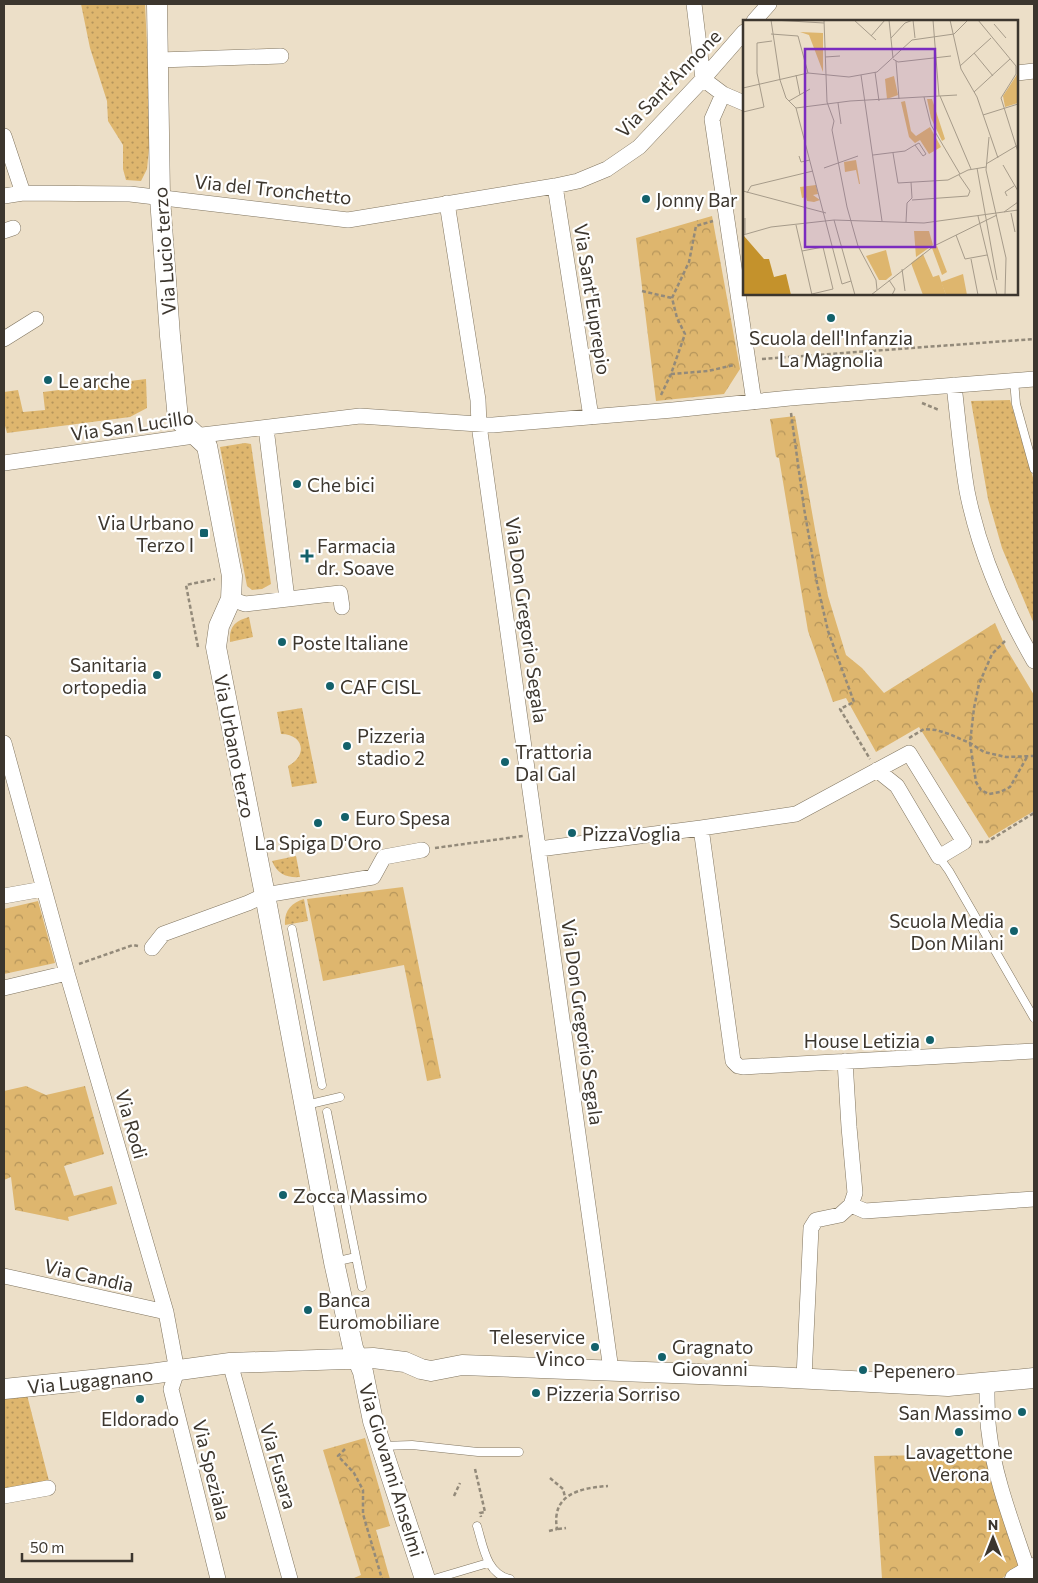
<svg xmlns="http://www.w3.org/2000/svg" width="1038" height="1583" font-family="Commissioner,sans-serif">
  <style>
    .grass { fill: url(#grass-dots) }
    .park { fill: url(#park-crowns) }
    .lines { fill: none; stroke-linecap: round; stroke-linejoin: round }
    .lane-casing { stroke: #807560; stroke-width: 9 }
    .street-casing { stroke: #807560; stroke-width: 16 }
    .secondary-casing { stroke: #807560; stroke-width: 21 }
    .path { stroke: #938a7a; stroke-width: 2.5; stroke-dasharray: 4 2.5; stroke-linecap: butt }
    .lane { stroke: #fff; stroke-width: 8 }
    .street { stroke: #fff; stroke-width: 15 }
    .secondary { stroke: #fff; stroke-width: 20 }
    .poi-dot { fill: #13616b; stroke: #fff; stroke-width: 2 }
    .labels { text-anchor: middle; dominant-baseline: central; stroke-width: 4.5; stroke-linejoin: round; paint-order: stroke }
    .street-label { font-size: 19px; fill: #3c362e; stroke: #fff }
    .poi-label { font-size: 19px; fill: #3c362e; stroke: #fff; text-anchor: start }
    .inset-road { fill: none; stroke: #a69b8a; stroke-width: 1 }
    .view { fill: #7b2cbf; fill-opacity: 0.15; stroke: #7b2cbf; stroke-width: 2.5 }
    .inset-edge { fill: none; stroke: #3c362e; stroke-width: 2.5 }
  </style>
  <defs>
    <pattern id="grass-dots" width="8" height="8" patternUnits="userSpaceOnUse" patternTransform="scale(1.25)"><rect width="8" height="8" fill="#deb66e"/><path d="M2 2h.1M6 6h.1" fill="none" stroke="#b5955b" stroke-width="1.8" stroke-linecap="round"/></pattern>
    <pattern id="park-crowns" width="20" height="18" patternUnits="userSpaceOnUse" patternTransform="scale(1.25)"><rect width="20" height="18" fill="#deb66e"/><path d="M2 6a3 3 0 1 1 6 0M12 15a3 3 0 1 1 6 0" fill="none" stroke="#b5955b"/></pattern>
  </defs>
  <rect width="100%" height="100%" fill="#ecdfc8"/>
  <!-- grass -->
  <path class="grass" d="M81 4H145L151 127 147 169 141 181 126 180 123 169V145L108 121 107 101 90 48Z
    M146 379 147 408 130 417 7 433 4 422V392L18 390 23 412 45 410 43 392Z
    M1010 400 1034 481V624L1002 548 988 499 971 401Z
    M245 443 251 444 271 584 262 589 252 590 247 586 220 447Z
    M249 617 253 637 230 642C229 626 235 621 249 617Z
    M302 708 317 783 292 787 288 766C308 756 304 734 281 734L277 712Z
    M296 856 300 877C287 878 277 874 272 861Z
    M304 899 308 921 285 925C284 911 291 903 304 899Z
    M27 1395 49 1481 4 1491V1398Z"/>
  <!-- park -->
  <path class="park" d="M712 216 740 369 724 394 656 401 636 238Z
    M795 416 816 535 828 596 846 655 862 668 884 693 995 623 1006 648 1034 695V811L989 838 919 727 876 752 846 698 833 702 808 631 779 458 776 457 770 419Z
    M403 887 441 1078 427 1081 404 965 323 981 307 899Z
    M38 901 55 963 4 974V909Z
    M26 1086 46 1095 85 1086 104 1154 64 1166 74 1196 112 1186 117 1204 68 1217 69 1221 15 1210 11 1177 4 1180V1091Z
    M365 1438 390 1526 376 1530 390 1579H354V1578L361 1575 323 1450Z
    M987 1454 1021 1565 1001 1579H882L874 1456Z"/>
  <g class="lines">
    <!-- lane casing -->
    <g class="lane-casing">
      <path id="lane" d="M1014 380 1016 404 1034 469
        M939 857 949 871 1034 1018
        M292 929 322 1085
        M306 1105 340 1097
        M327 1112 362 1287
        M334 1262 356 1257
        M382 1446 412 1445 478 1452H519
        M477 1526C483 1545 486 1574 510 1579
        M434 1579 488 1563"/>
    </g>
    <!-- street casing -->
    <g class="street-casing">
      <path id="street" d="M694 4 703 79
        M754 21 769 4
        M159 60 281 56
        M1017 73 1034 71
        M703 79 723 94 744 103
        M723 94 712 119 754 402
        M4 136 23 193
        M555 186 591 417
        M4 196 23 193 130 194 348 220 555 186 578 181 607 169 639 147 703 79 744 32
        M447 203 478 400 479 425 611 1370
        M4 231 13 228
        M4 339 36 319
        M954 385C958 420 961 456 967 491 979 551 1004 609 1034 661
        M266 428 287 599
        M4 463 194 436 360 416 493 425 673 410 790 398 1034 379
        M231 599 245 604 340 593 342 607
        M4 743 67 973 166 1312 177 1371 171 1389 218 1579
        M701 828 733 1061 738 1066 743 1067 1034 1051
        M539 849 701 828 796 814 909 753 964 842 939 857 897 786 877 770
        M4 896 43 889
        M152 948 163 934 248 903 265 895 373 877 384 857 422 850
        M4 988 67 973
        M851 1205 865 1211 1034 1199
        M4 1276 166 1312
        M230 1363 290 1579
        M804 1378 811 1228 816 1220 840 1215 851 1205 855 1193 849 1127 845 1061
        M989 1383 987 1389C987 1404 987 1418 989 1432 994 1477 1014 1528 1028 1571
        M4 1496 48 1488"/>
    </g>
    <!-- secondary casing -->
    <g class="secondary-casing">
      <path id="secondary" d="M157 4 160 198 170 336 178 419 207 446 232 576 231 599 219 626 216 647 265 895 334 1262 353 1348 363 1372 373 1421 425 1579
        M4 1389 150 1374 230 1363 373 1358 405 1362 421 1369 431 1371 462 1365 774 1377 948 1386 1034 1378
        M1015 1579 1034 1568"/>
    </g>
    <!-- path -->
    <path class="path" d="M642 291 672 298
      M762 359 1034 339
      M671 374 708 371 734 365
      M661 395 671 374 685 334 677 318 672 298 689 262 696 226 713 221
      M922 403 939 410
      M791 413 804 508 817 583 828 631 854 702 840 709 870 759
      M1005 641 992 654 979 684 974 708 970 743 976 782 981 790 989 794 1000 792 1010 787 1027 757
      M198 647 186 585 215 579
      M909 738 924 729 936 730 949 734 970 743 984 752 1006 757 1034 756
      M979 842H987L1034 813
      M435 848 523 836
      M79 964 133 945 138 946
      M345 1449 338 1456 354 1473 363 1490V1514L382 1579
      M475 1469 485 1512 480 1513 481 1517
      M550 1478 563 1489 565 1497
      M454 1496 460 1483
      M558 1529 566 1528
      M549 1531 557 1529C551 1494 580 1488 608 1486"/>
    <!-- lane -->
    <use href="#lane" class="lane"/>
    <!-- street -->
    <use href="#street" class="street"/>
    <!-- secondary -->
    <use href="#secondary" class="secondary"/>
  </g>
  <!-- markers -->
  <g class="poi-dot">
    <circle cx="646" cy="199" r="5"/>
    <circle cx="831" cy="318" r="5"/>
    <circle cx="48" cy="380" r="5"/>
    <circle cx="297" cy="484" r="5"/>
    <rect x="199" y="528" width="10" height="10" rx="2.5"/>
    <path d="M304.5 548.5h5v5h5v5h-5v5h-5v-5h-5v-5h5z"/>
    <circle cx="282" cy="642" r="5"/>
    <circle cx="157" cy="675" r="5"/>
    <circle cx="330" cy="686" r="5"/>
    <circle cx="347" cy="746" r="5"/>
    <circle cx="505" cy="762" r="5"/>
    <circle cx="345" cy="817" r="5"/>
    <circle cx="318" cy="823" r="5"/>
    <circle cx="572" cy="833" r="5"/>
    <circle cx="1014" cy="931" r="5"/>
    <circle cx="930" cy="1040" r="5"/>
    <circle cx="283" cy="1195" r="5"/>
    <circle cx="308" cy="1310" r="5"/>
    <circle cx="595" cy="1347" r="5"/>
    <circle cx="662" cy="1357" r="5"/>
    <circle cx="863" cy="1370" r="5"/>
    <circle cx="536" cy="1393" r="5"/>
    <circle cx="140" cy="1399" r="5"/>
    <circle cx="1022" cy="1412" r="5"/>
    <circle cx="959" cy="1432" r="5"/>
  </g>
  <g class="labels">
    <!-- street labels -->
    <g class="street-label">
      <text transform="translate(668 83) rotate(-46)">Via Sant'Annone</text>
      <text transform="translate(273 189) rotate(6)">Via del Tronchetto</text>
      <text transform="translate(164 251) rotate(-94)">Via Lucio terzo</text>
      <text transform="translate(593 299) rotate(81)">Via Sant'Euprepio</text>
      <text transform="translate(132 425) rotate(-8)">Via San Lucillo</text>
      <text transform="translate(527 620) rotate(82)">Via Don Gregorio Segala</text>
      <text transform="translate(235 746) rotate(79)">Via Urbano terzo</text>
      <text transform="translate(583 1022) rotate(82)">Via Don Gregorio Segala</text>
      <text transform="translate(132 1124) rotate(74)">Via Rodi</text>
      <text transform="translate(89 1275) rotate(13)">Via Candia</text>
      <text transform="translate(90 1380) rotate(-6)">Via Lugagnano</text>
      <text transform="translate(279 1466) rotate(74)">Via Fusara</text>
      <text transform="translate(212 1470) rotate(76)">Via Speziala</text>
      <text transform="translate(392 1470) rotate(73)">Via Giovanni Anselmi</text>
    </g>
    <!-- poi labels -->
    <g class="poi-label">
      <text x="656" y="199">Jonny Bar</text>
      <text x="831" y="337" text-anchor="middle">Scuola dell'Infanzia<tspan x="831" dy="22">La Magnolia</tspan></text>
      <text x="58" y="380">Le arche</text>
      <text x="307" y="484">Che bici</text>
      <text x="194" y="522" text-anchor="end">Via Urbano<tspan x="194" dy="22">Terzo I</tspan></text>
      <text x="317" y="545">Farmacia<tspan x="317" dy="22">dr. Soave</tspan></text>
      <text x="292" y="642">Poste Italiane</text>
      <text x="147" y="664" text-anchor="end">Sanitaria<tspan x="147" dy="22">ortopedia</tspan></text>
      <text x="340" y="686">CAF CISL</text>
      <text x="357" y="735">Pizzeria<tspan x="357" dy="22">stadio 2</tspan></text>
      <text x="515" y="751">Trattoria<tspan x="515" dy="22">Dal Gal</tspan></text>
      <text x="355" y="817">Euro Spesa</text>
      <text x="582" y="833">PizzaVoglia</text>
      <text x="318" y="842" text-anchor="middle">La Spiga D'Oro</text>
      <text x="1004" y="920" text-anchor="end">Scuola Media<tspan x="1004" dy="22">Don Milani</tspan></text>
      <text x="920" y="1040" text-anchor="end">House Letizia</text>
      <text x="293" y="1195">Zocca Massimo</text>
      <text x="318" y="1299">Banca<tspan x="318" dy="22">Euromobiliare</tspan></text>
      <text x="585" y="1336" text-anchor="end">Teleservice<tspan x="585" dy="22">Vinco</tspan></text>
      <text x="672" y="1346">Gragnato<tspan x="672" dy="22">Giovanni</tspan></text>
      <text x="873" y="1370">Pepenero</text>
      <text x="546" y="1393">Pizzeria Sorriso</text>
      <text x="1012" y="1412" text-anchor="end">San Massimo</text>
      <text x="140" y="1418" text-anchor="middle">Eldorado</text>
      <text x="959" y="1451" text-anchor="middle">Lavagettone<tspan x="959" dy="22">Verona</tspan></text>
    </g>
  </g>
  <!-- overview -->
  <g transform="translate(743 20)">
    <rect width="275" height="275" fill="#ecdfc8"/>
    <path d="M57 12 80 13V52L66 15ZM184 79H189L202 119 199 121 188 98Z" fill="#deb66e"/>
    <path d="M1 216 21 239H26L31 257 43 254 48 275H0Z" fill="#c4922c"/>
    <path d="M180 234 190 257 196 255 203 275H180L168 243Z" fill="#deb66e"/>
    <path d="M275 53V83L262 87 260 76ZM151 56 155 75 144 79 142 59ZM162 81 168 111 173 116 187 107 198 127 186 134 177 120 172 123 166 117 158 82ZM113 140 117 164H116L113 150 102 152 101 142ZM73 165 75 174 70 175 77 180 71 182 64 181 63 177 59 178 57 167ZM171 211H186L190 225 173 237ZM194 226 204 252 199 255 189 228ZM220 254 224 275H203L198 262Z" fill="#deb66e"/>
    <path d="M143 230 149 255 143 260H136L123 236Z" fill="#deb66e"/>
    <path class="inset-road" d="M28 0 37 60 43 78 53 88 99 264 108 261M30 0 81 3M81 0 84 82 91 101 89 110 104 187 115 226 133 260 134 270M111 0 133 20M146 0 150 38M170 0 172 18M190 0 196 76M207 0 218 49 234 77 255 138M235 0 273 46V54L258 78 275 132M251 4 263 18M28 14 55 16 65 53M211 14 225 0M128 16 142 0M148 18 162 3 170 0M231 33 250 56M82 37 97 36M150 39 155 42 208 36M153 41 156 79M217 46 248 18M132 52 136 81M53 55 57 75M118 55 139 201M0 68 65 53 106 57 134 52 169 20 211 14M231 72 267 39M197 76 228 149M181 77 188 105 217 154M46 81 67 69M95 83 98 104M53 88 107 81 214 75M0 92 21 87 14 53V23L29 21M240 95 275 84M246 117 243 150 263 238 262 275M150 133 155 163 205 160 225 150 243 147M130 135 162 131 172 125 176 123 183 134 180 136 172 125M56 136 58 142 67 140M243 144 275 125M260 145 275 171M81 148 115 136M234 148 254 260M0 171 83 193M4 173 8 166 70 151M264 176 262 172 271 166M169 180 225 176 227 171 216 155M261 192 275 182M268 193 272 212M235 196 254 275M2 198V214M91 200 112 275M163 202 164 183 169 178 168 162M53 205 69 275M0 215 28 207 91 200 181 203 275 190M213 215 222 239 244 235M59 231 80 227 90 269 69 274M228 239 235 275M159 249 162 271M146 260 152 269 149 275M128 275 191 226 254 195"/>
    <path class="view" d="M62 29H192V227H62Z"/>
    <rect width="275" height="275" class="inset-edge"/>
  </g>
  <!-- border -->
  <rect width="1038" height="1583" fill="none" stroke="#3c362e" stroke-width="10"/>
  <!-- north arrow -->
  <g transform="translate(993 1538)" stroke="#ffffff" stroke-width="4" paint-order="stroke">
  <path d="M0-4L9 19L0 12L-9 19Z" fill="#3c362e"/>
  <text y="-8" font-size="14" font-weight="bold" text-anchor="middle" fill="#3c362e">N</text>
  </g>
  <!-- scale -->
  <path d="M22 1553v8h110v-8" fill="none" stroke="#3c362e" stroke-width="2.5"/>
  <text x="30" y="1553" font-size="15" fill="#3c362e" stroke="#ffffff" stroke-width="4" paint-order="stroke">50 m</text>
</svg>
